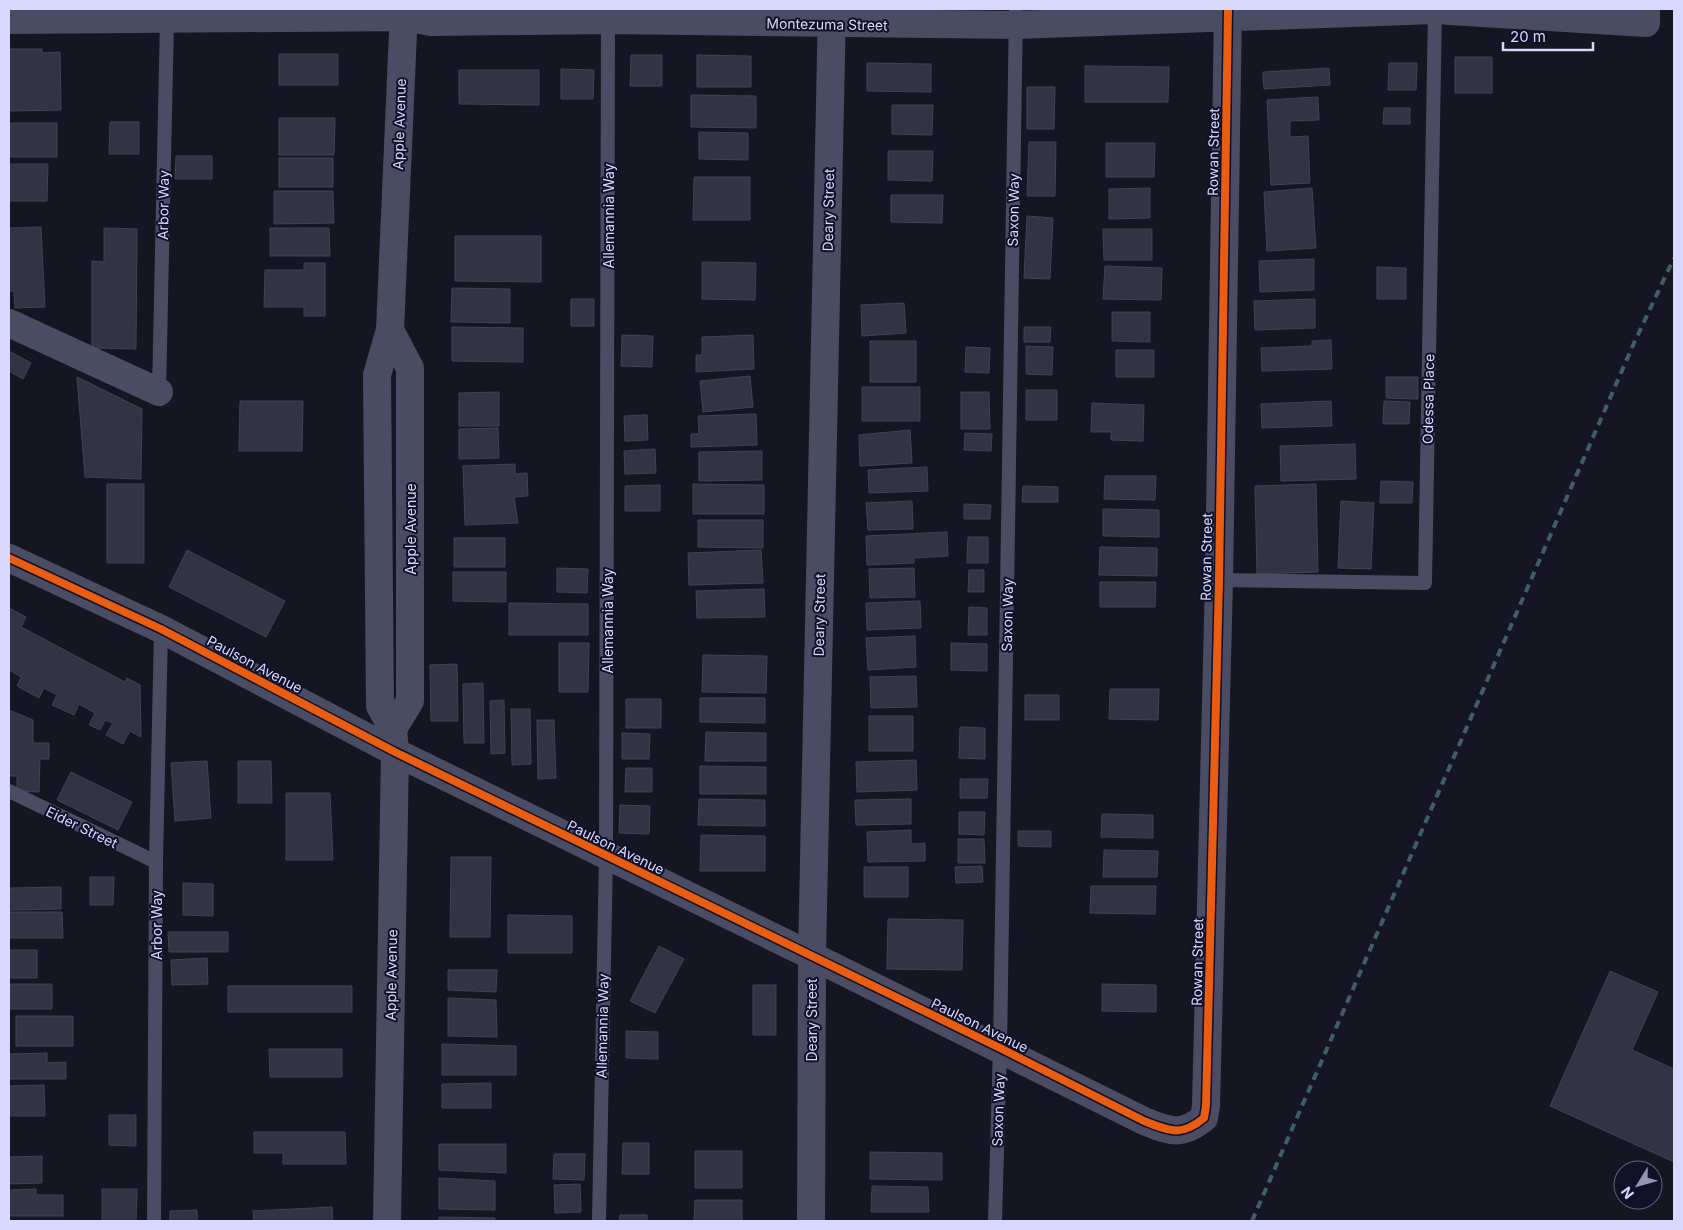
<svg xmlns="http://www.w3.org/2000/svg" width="1683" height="1230" font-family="Inter,sans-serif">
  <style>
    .building { fill: #343345; stroke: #414156 }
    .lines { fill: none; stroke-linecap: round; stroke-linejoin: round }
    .service { stroke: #4a4c64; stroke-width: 14 }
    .minor { stroke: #4a4c64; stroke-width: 28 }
    .tertiary { stroke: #4a4c64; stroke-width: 28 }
    .rail { stroke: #425d6a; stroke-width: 4; stroke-dasharray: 8 6; stroke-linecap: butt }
    .cycleway-casing { stroke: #111029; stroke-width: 11 }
    .cycleway { stroke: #e95d12; stroke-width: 8 }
    .labels { text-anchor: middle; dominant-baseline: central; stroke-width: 4; stroke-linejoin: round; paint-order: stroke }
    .street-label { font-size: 14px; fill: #d8d8ff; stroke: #111029 }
  </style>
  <rect width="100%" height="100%" fill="#161623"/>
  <!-- building -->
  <path class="building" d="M9 49H42V53L60 52 61 110 9 111Z
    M279 54H338V85H279Z
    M631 55H662V86H630Z
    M697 55 751 56V87H697Z
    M1455 57H1492V93H1455Z
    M867 63 931 64V92L867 91Z
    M1389 63H1417L1416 90H1388Z
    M1085 66 1169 67 1168 102H1085Z
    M1329 68 1330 85 1264 89 1263 72Z
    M561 69 594 70 593 99H561Z
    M459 70H539V105L459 104Z
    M1027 87H1055L1054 129H1027Z
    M691 95 756 96V128L691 127Z
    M1318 97 1319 120 1290 121V137L1308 136 1310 183 1271 185 1267 100Z
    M892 105H933L932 135 892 134Z
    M1384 108H1410V124H1383Z
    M279 118H335L334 155H279Z
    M110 122H139V154H109Z
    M9 123H57V157H9Z
    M699 132 748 133V160L699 159Z
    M1029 142H1056L1055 196H1027Z
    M1106 143H1155L1154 177H1106Z
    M888 151H933L932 181 888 180Z
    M176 156H212V179H175Z
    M279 158H333V187H279Z
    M9 164H48L47 201H9Z
    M694 177H750V220H693Z
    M1150 188V218L1109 219V189Z
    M1312 188 1316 248 1267 251 1264 192Z
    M274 191H333L334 223 274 224Z
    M891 195H943L942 223 891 222Z
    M1027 216 1053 218 1050 279 1024 278Z
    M41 227 45 307 15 308 14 291H9V228Z
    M104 228 137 229 136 349 92 348V261L104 262Z
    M270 228H329L330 256H270Z
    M1103 229H1152V260H1104Z
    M455 236H541V282L455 281Z
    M1314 259V290L1260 292 1259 261Z
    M702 262 756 263 755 300 702 299Z
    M304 263H325V316H304V307H264L265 270H304Z
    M1105 266 1162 268 1161 300 1103 299Z
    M1377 267 1406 268V299H1377Z
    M452 288 510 289V323L451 322Z
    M571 299H594V326H571Z
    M1315 299V328L1255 330 1254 301Z
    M904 303 906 333 862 336 861 305Z
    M1112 312H1150V342L1112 341Z
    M452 327 523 328V362L452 361Z
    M1024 327H1051L1050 342H1024Z
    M622 335 653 336 652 367 621 366Z
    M753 335 754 369 696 372V355H702V337Z
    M1331 340 1332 369 1262 371 1261 348 1312 346V341Z
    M870 341H916V382H870Z
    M1026 346 1053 347 1052 375 1026 374Z
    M966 347 990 348 989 373 965 372Z
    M1116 350H1154V377H1116Z
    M9 351 31 363 23 379 9 371Z
    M750 376 753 407 703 412 700 381Z
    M77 377 142 409 141 479 85 477Z
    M1386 377H1418V399L1386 398Z
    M862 387H920V421H862Z
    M1026 390H1057V420H1026Z
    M499 392V426H459V393Z
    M961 392H989L990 429H961Z
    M240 401H303L302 451H239Z
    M1331 401 1332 426 1262 428 1261 404Z
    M1384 401 1410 402 1409 424H1383Z
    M1092 403 1144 405 1143 441 1111 440V432H1091Z
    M756 414 757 445 691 447V434H699L698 416Z
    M647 415 648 440 625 441 624 416Z
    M498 428 499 458 459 459V429Z
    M910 430 912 463 860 466 859 435Z
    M965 433 992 434 991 451 964 450Z
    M1355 444 1356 479 1281 481 1280 446Z
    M655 449 656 473 625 474 624 451Z
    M762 451V480L699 481V452Z
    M515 464V474L527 473 528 496 514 497 518 523 465 525 463 466Z
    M927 467 928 491 869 493 868 470Z
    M1105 476H1156L1155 500 1104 499Z
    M1381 481 1413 482 1412 503H1380Z
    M107 484H144V563H107Z
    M693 484 764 485V514H693Z
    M1316 484 1318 572 1257 574 1255 486Z
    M660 485V511H625V486Z
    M1023 486 1058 487V502H1022Z
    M912 501 913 529 868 530 866 503Z
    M1341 501 1374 503 1371 569 1338 568Z
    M964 504 991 505 990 519H964Z
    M1103 509 1159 510V537L1103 536Z
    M698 520H763V548L698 547Z
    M947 532 948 556 914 558V563L867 565 866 536Z
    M968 537H988V563H967Z
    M454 538H505V567H454Z
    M1100 547 1157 548V576L1099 575Z
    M187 550 285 601 266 637 169 587Z
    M761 550 763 583 689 585 688 553Z
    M557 568 588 569 587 593 557 592Z
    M914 568 915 597 870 598 869 569Z
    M969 570H984V592H968Z
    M453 572H506V602L453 601Z
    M1100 582H1156L1155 607H1100Z
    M764 589 765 617 697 618 696 591Z
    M920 601 921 628 867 630 866 603Z
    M509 603 588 604V635H509Z
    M969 607 987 608V635H968Z
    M9 608 26 617 21 627 125 682 127 678 140 685 141 737 130 731 123 744 106 735 113 723 105 720 100 730 89 725 95 713 79 704 74 715 52 705 57 695 44 688 39 698 17 686 21 677 9 670Z
    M915 636 916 667 868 670 866 638Z
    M559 643H589L588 692H559Z
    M951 643 987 644V671L951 670Z
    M703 655 767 656 766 693 702 692Z
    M457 664 458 721H431L430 665Z
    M916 676 917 707 871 708 870 677Z
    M483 683 484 743H464L463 684Z
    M1110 689H1159L1158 720 1109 719Z
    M1025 695H1059V720H1025Z
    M700 698H765V723L700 722Z
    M626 699H661V728H626Z
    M504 700 505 753 491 754 490 701Z
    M511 709H530L531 764 512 765Z
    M9 710 33 720V743H49V759H40L39 792 17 791V776H9Z
    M869 716H913V751H869Z
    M537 720H554L556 778 538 779Z
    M960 727 985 728V759L959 758Z
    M706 732 766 733V761H705Z
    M622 733 650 734 649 759H622Z
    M916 760 917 790 857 792 856 762Z
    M207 761 211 818 175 821 171 763Z
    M238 761H271L272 803H238Z
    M700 766 766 767V794H700Z
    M626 768H652V792H625Z
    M71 772 132 802 118 830 57 800Z
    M960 779H988L987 798H960Z
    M286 793H330L333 860H286Z
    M699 799 765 800V826L698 825Z
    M911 799V824L856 825 855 800Z
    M620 805 650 806 649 834 619 833Z
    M959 812H985L984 835 959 834Z
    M1102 814 1153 815V838L1101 837Z
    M911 830V844L925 843V861L868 862 867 832Z
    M1018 831H1051V847L1018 846Z
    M701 835 765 836V871H700Z
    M958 839H984L985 863H958Z
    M1104 850 1158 851 1157 877H1103Z
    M451 857H491L490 937H450Z
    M982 866 983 882 956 883 955 867Z
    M864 867H908V897H864Z
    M90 877H114L113 905H90Z
    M183 883 213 884V916L183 915Z
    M1091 886H1156L1155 914 1090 913Z
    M61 887V909L9 910V888Z
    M9 912H62L63 938H9Z
    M508 915 572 916V953H508Z
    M888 919 963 920 962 970 887 969Z
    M168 932H228V952H169Z
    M659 946 684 959 655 1013 630 1001Z
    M9 950H37V978H9Z
    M207 958 208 984 172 985 171 960Z
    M448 970H497L496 992 448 990Z
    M1610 971 1658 992 1632 1050 1674 1069V1162L1550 1106Z
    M10 984H52V1009H10Z
    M1102 984 1156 985V1012L1102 1011Z
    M753 985H776V1035H753Z
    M228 986H352V1012H228Z
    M448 998 496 1000 497 1037 448 1036Z
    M16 1016H73V1046H16Z
    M626 1031 658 1032V1059L626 1058Z
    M442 1044 516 1046V1075H442Z
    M269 1049H342V1077H270Z
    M47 1053V1063L66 1062V1079H9V1054Z
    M491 1083V1108H442V1084Z
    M44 1085 45 1116H9V1086Z
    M109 1115H136V1146L109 1145Z
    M254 1132H345L346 1164H283V1153H254Z
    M623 1143H649V1174H622Z
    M439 1144H506V1173L439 1170Z
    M695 1151H742V1188H695Z
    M870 1152 942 1153V1180L870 1179Z
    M554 1154H585L584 1180 553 1179Z
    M42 1156V1183L9 1184V1157Z
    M439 1178 495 1181V1210L439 1209Z
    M580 1184 581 1212 555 1213 554 1185Z
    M872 1186 928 1187 929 1212H871Z
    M36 1189V1195H63V1216H9V1190Z
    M102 1189H137L136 1221H102Z
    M695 1200H742V1221H694Z
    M332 1207 333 1221H254L253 1211Z
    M197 1210V1221H170V1211Z
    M620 1215H647V1221H619Z
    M439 1217 495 1218V1221H439Z"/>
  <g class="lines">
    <!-- service -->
    <path class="service" d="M159 392 167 19
      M1219 580 1425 583 1435 9
      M9 791 156 862
      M154 1221 156 862 161 629
      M599 1221 606 856 608 20
      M995 1221 1000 1048 1016 9"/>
    <!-- minor -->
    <path class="minor" d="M832 9 812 956 1144 1121C1170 1131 1181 1137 1204 1118L1206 1106 1219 580 1228 9
      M9 20 404 17 431 22 608 20 1016 25 1435 10 1646 23V9
      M9 323 159 392
      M390 330 410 368V701L393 729
      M387 1221 395 752 393 729 380 706 377 375 390 330 404 9"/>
    <!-- tertiary -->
    <path class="tertiary" d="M9 558 161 629 395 752 812 956 811 1221"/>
    <!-- rail -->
    <path class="rail" d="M1252 1221 1634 343 1674 258"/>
    <!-- cycleway casing -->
    <g class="cycleway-casing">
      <path id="cycleway" d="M9 558 161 629 395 752 1000 1048 1144 1121C1170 1131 1181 1137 1204 1118L1206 1106 1219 580 1228 9"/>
    </g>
    <!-- cycleway -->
    <use href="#cycleway" class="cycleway"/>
  </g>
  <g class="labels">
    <!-- street labels -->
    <g class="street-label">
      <text transform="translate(827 24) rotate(1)">Montezuma Street</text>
      <text transform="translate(399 124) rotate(-88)">Apple Avenue</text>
      <text transform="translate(1213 152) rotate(-89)">Rowan Street</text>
      <text transform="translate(163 205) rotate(-89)">Arbor Way</text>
      <text transform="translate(828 210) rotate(-89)">Deary Street</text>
      <text transform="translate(1013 210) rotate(-89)">Saxon Way</text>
      <text transform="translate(608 216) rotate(-90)">Allemannia Way</text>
      <text transform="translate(1428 399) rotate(-89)">Odessa Place</text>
      <text transform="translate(410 529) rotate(-90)">Apple Avenue</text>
      <text transform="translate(1206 557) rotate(-89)">Rowan Street</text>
      <text transform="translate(819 615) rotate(-89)">Deary Street</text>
      <text transform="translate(1007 615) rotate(-89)">Saxon Way</text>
      <text transform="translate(607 621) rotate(-90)">Allemannia Way</text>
      <text transform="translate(255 664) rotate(28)">Paulson Avenue</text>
      <text transform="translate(82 827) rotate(26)">Eider Street</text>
      <text transform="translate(616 847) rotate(26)">Paulson Avenue</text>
      <text transform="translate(156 925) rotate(-90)">Arbor Way</text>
      <text transform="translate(1197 962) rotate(-89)">Rowan Street</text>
      <text transform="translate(391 975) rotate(-89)">Apple Avenue</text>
      <text transform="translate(811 1020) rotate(-90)">Deary Street</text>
      <text transform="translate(980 1025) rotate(26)">Paulson Avenue</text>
      <text transform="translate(602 1026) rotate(-89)">Allemannia Way</text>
      <text transform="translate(998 1110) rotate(-88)">Saxon Way</text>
    </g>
  </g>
  <!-- border -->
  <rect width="1683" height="1230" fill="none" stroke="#d8d8ff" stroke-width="20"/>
  <!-- north arrow -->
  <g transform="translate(1638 1185) rotate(233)"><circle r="24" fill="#111029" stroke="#61607f"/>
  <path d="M0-4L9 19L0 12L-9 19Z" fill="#9494b2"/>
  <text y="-8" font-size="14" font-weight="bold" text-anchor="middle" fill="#d8d8ff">N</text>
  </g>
  <!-- scale -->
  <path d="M1503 42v8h90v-8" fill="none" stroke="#d8d8ff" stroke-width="2.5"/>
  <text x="1510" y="42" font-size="15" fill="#d8d8ff" stroke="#111029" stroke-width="4" paint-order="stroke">20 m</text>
</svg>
